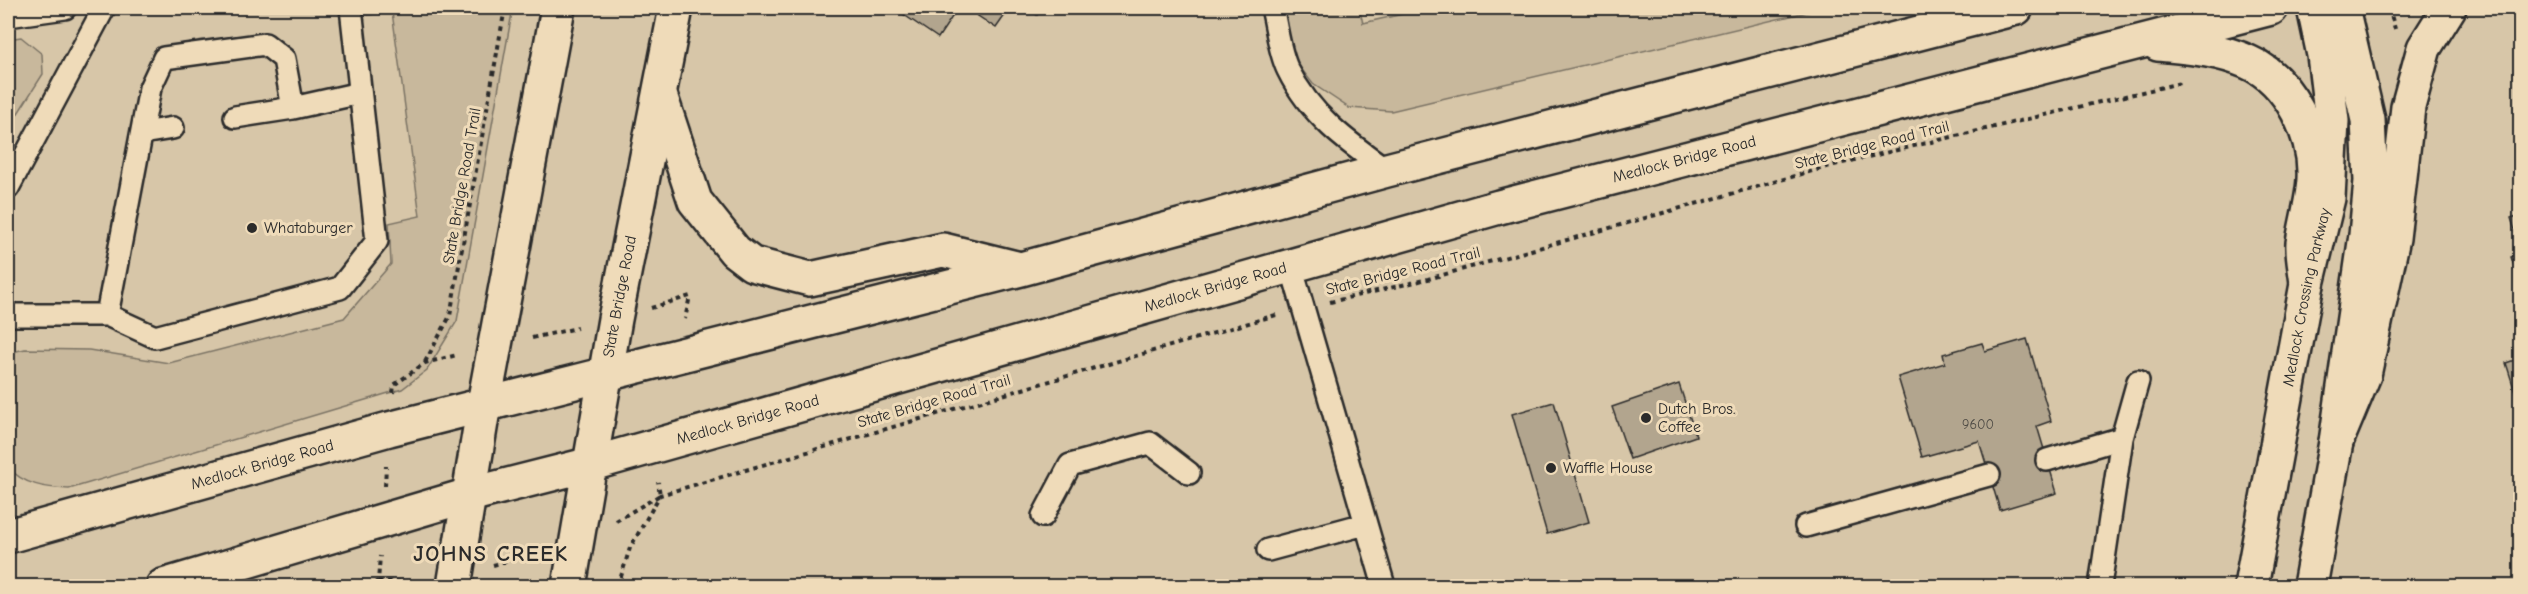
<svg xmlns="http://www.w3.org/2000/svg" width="2528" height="594" font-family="'Comic Neue',sans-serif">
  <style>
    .built { fill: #d7c6a8 }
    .green { fill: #c8b89c; stroke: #7a7264; stroke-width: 1.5 }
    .building { fill: #b2a58e; stroke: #2b2b2b; stroke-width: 1.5 }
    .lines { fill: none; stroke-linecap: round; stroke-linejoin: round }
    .service-casing { stroke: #2b2b2b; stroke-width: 26 }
    .minor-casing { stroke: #2b2b2b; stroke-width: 38 }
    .trunk-casing { stroke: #2b2b2b; stroke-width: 38 }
    .path { stroke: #2b2b2b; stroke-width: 4; stroke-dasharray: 4.5 4.5; stroke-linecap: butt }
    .service { stroke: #efdbb9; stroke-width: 21 }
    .minor { stroke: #efdbb9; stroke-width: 33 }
    .trunk { stroke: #efdbb9; stroke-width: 33 }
    .poi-dot { fill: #2b2b2b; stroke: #efdbb9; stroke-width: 2 }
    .labels { text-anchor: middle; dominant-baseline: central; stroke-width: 6; stroke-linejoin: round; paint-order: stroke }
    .number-label { font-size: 14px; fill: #4d4a44 }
    .street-label { font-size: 16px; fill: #2b2b2b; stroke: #efdbb9 }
    .poi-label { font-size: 16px; fill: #2b2b2b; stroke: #efdbb9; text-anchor: start }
    .district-label { font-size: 22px; font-weight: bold; letter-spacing: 1.5px; fill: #2b2b2b; stroke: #efdbb9 }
  </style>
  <rect width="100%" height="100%" fill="#e7d4b3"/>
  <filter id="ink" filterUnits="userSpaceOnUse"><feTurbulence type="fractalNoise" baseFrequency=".0167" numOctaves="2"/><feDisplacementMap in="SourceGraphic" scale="12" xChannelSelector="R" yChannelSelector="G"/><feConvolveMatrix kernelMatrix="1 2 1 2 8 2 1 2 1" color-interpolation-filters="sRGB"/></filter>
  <g filter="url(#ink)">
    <!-- built -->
    <path class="built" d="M8 8H2520V586H8Z"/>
    <!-- green -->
    <path class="green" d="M365 8H511L512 13 457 321 427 370 402 389 69 489C46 488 23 485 8 467V353L25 349 89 350 169 363 344 318 391 264 389 223 420 216 392 12 368 15 362 12Z
      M1282 8H1359L1363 23 1429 8H1824L1391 111 1349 108 1313 84 1296 62Z
      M21 37 42 54 43 74 8 129V39Z"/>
    <!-- building -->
    <path class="building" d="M894 8H958L938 38Z
      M966 8H1010L996 28Z
      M1026 8H1041L1037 15Z
      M2520 215V246L2511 218Z
      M2520 254V283L2511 257Z
      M2027 339 2051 421 2037 426 2057 493 2000 510 1979 441 1922 457 1898 377 1945 363 1943 354 1982 343 1985 351Z
      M2520 358V407L2506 363Z
      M1679 384 1696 436 1630 459 1612 407Z
      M1554 402 1589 522 1547 534 1512 414Z"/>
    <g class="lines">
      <!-- service casing -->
      <g class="service-casing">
        <path id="service" d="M1272 8C1277 27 1279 52 1288 70 1310 115 1347 142 1387 170
          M8 16 65 8
          M235 117 293 108
          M142 133 173 128
          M8 188 104 8
          M1291 266 1384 586
          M8 315H107L155 337 340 288 377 241 351 8
          M107 315 150 88 164 58 265 44 284 59 293 108 360 93
          M2047 460 2122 438
          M1043 516 1070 465 1150 443 1189 473
          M1806 526 1989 475
          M1268 550 1365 524
          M2100 586 2122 438 2138 381"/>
      </g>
      <!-- minor casing -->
      <g class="minor-casing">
        <g id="minor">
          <path id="s1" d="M2251 586 2307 284 2328 198 2332 121 2324 55 2314 8"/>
          <path d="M2310 586 2336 442 2366 235 2371 181 2368 120 2342 8"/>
        </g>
      </g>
      <!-- trunk casing -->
      <g class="trunk-casing">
        <g id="trunk">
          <path d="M2158 44C2188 47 2219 49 2248 62 2290 80 2316 136 2314 179 2313 200 2306 222 2303 243 2302 256 2306 271 2307 284"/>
          <path d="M661 98 695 201 735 251 752 264 810 279 943 250 1016 268"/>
          <path d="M2336 442 2364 375 2393 238 2408 107 2424 48 2449 8"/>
          <path id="s2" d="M8 536 389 429 1021 269 1387 170 2016 8"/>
          <path id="s3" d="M163 586 469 495 591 464 1499 207 2271 8"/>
          <path d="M454 586 484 404 558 8"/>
          <path id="s4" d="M569 586 615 319 676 8"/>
        </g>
      </g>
      <!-- path -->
      <path class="path" d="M2389 8 2395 29
        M1330 302 1428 279 1834 165 2180 83
        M651 308 690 296 685 319
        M532 338 577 328
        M425 362 450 316 505 8
        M393 393 394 385 425 363 457 355
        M385 486 386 466
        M616 521 660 495 658 482
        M493 565 541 553
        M378 581 422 582
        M367 586 378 581 380 556
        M618 586 630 548 660 495 1276 315"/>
      <!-- service -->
      <use href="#service" class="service"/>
      <!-- minor -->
      <use href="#minor" class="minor"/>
      <!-- trunk -->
      <use href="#trunk" class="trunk"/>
    </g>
  </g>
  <!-- markers -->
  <g class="poi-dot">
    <circle cx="252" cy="228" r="6"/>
    <circle cx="1646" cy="418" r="6"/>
    <circle cx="1551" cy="468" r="6"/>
  </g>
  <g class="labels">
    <!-- number labels -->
    <g class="number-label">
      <text x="1978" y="424">9600</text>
    </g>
    <!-- street labels -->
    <g class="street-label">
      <text transform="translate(1872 145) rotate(-14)">State Bridge Road Trail</text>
      <text stroke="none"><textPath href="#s3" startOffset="1580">Medlock Bridge Road</textPath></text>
      <text transform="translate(462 186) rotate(-80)">State Bridge Road Trail</text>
      <text transform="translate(1403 271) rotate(-14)">State Bridge Road Trail</text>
      <text stroke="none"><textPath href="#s3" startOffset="1094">Medlock Bridge Road</textPath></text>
      <text stroke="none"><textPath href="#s4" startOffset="294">State Bridge Road</textPath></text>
      <text stroke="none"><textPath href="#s1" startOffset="294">Medlock Crossing Parkway</textPath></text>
      <text transform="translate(934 401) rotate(-16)">State Bridge Road Trail</text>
      <text stroke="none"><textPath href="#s3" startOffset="608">Medlock Bridge Road</textPath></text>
      <text stroke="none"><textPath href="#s2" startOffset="264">Medlock Bridge Road</textPath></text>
    </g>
    <!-- poi labels -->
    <g class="poi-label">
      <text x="264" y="228">Whataburger</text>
      <text x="1658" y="409">Dutch Bros.<tspan x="1658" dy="18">Coffee</tspan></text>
      <text x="1563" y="468">Waffle House</text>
    </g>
    <!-- district labels -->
    <g class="district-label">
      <text x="491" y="554">JOHNS CREEK</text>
    </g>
  </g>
  <!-- margin -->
  <rect width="2528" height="594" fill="none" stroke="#efdbb9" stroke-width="30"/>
  <rect x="15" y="15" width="2498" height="564" fill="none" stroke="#2b2b2b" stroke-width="2" filter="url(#ink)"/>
</svg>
